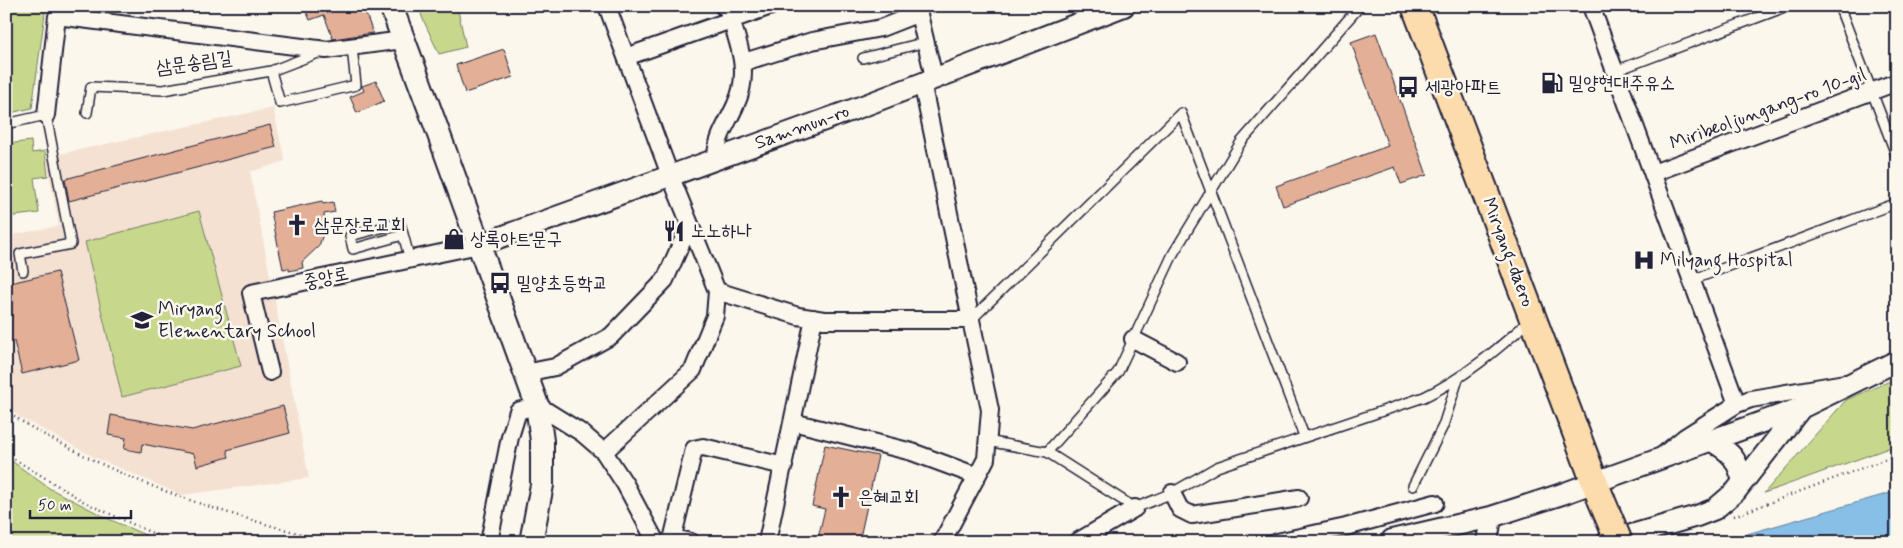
<svg xmlns="http://www.w3.org/2000/svg" width="1903" height="548" font-family="Mynerve,'Poor Story',sans-serif">
  <style>
    .built { fill: #f4e1d2 }
    .green { fill: #c7d88c; stroke: #747d64 }
    .water { fill: #88bfe6; stroke: #5f80a2 }
    .building { fill: #e3af96; stroke: #22223b }
    .lines { fill: none; stroke-linecap: round; stroke-linejoin: round }
    .service-casing { stroke: #22223b; stroke-width: 12 }
    .minor-casing { stroke: #22223b; stroke-width: 20 }
    .tertiary-casing { stroke: #22223b; stroke-width: 24 }
    .secondary-casing { stroke: #22223b; stroke-width: 26 }
    .primary-casing { stroke: #22223b; stroke-width: 30 }
    .path { stroke: #22223b; stroke-width: 2.5; stroke-dasharray: 1 4; stroke-linecap: butt }
    .service { stroke: #fbf7ec; stroke-width: 9 }
    .minor { stroke: #fbf7ec; stroke-width: 16 }
    .tertiary { stroke: #fbf7ec; stroke-width: 20 }
    .secondary { stroke: #fbf7ec; stroke-width: 22 }
    .primary { stroke: #fcdcac; stroke-width: 26 }
    .primary-bridge-casing { stroke: #22223b; stroke-width: 30; stroke-linecap: butt }
    .primary-bridge { stroke: #fcdcac; stroke-width: 26 }
    .labels { text-anchor: middle; dominant-baseline: central; stroke-width: 5; stroke-linejoin: round; paint-order: stroke }
    .street-label { font-size: 19px; fill: #22223b; stroke: #fbf7ec }
    .poi-label { font-size: 19px; fill: #22223b; stroke: #fbf7ec; text-anchor: start }
  </style>
  <rect width="100%" height="100%" fill="#fbf7ec"/>
  <filter id="ink" filterUnits="userSpaceOnUse"><feTurbulence type="fractalNoise" baseFrequency=".02" numOctaves="2"/><feDisplacementMap in="SourceGraphic" scale="10" xChannelSelector="R" yChannelSelector="G"/><feConvolveMatrix kernelMatrix="1 2 1 2 8 2 1 2 1" color-interpolation-filters="sRGB"/></filter>
  <g filter="url(#ink)">
    <!-- built -->
    <path class="built" d="M273 108 285 161 250 172 309 478 182 495 96 458 19 417 6 404V236L59 226 46 157Z"/>
    <!-- green -->
    <path class="green" d="M6 6H46L32 108 6 114Z
      M419 6H457L466 47 439 54 422 17Z
      M31 141 32 153 45 151 48 176 34 178 39 213 6 217V144Z
      M199 211 241 366 122 397 85 242Z
      M1897 378V445L1764 493 1846 400Z
      M6 457 49 488 109 519 161 542H6Z"/>
    <!-- water -->
    <path class="water" d="M1897 491V542H1719Z"/>
    <!-- building -->
    <path class="building" d="M304 6H363L373 33 333 39 324 15 310 20Z
      M1376 33 1427 175 1401 184 1395 167 1283 206 1276 186 1388 146 1351 42Z
      M504 49 513 77 465 93 456 65Z
      M376 81 384 101 357 113 350 97 364 91 362 86Z
      M270 125 276 147 69 201 65 179Z
      M322 201 323 204 333 202 335 212 324 214 325 228 319 246 302 262 303 268 289 271V268L283 269 271 212Z
      M57 272 79 360 22 374 14 341 6 343V284Z
      M283 406 290 433 227 450 229 457 197 466 194 454 142 444 141 452 124 449 126 438 108 435 111 415 192 430Z
      M825 445 878 456 859 542H837L818 538 825 509 812 506Z"/>
    <g class="lines">
      <!-- service casing -->
      <g class="service-casing">
        <path id="service" d="M1839 6 1897 157
          M863 58 926 42
          M271 71 280 103 356 85 352 47
          M1615 71 1788 6
          M87 113 91 87 163 90 271 71 318 53
          M6 124 46 115 71 244 20 254 23 271
          M403 235 353 249 350 236 400 223 410 260
          M1692 280 1897 203
          M971 320 1181 113 1304 436
          M987 441 1047 452 1135 508 1172 493 1217 467 1424 397C1464 378 1497 350 1530 320
          M1047 452 1118 372 1173 254 1241 142 1360 6
          M1413 486 1443 426 1458 379"/>
      </g>
      <!-- minor casing -->
      <g class="minor-casing">
        <path id="minor" d="M607 6 670 175 717 291 798 316 824 320H971L922 82
          M917 6 934 77
          M1591 6 1737 404
          M626 57 771 6
          M744 62 812 41 881 28 919 13
          M46 115 57 16 326 50 403 40
          M716 158C716 137 728 123 736 104 752 70 737 41 727 7L723 6
          M1653 173 1897 82
          M1133 339 1177 362
          M270 372 251 293 479 245
          M525 373 555 367 611 336 665 280 690 224
          M793 422 912 452 977 476
          M604 452 625 484 656 542
          M1663 455 1685 437 1737 404 1751 399 1845 383
          M1172 493 1180 509 1192 515 1299 498
          M672 540 694 449 703 447 784 466
          M489 542 510 437 518 411 537 405 582 433 604 452 693 370 715 316 717 291
          M667 542 678 539 691 542
          M767 542 814 318
          M942 542 986 459 990 410 971 320
          M1077 542 1135 508
          M1277 542 1346 527 1435 503"/>
      </g>
      <!-- tertiary casing -->
      <g class="tertiary-casing">
        <path id="tertiary" d="M479 245 863 106 1124 6
          M1710 440C1732 453 1736 457 1743 481
          M1392 540 1491 517 1562 494 1801 408
          M1487 542 1491 517
          M1607 542 1697 516 1715 509 1736 491 1801 408 1897 361"/>
      </g>
      <!-- secondary casing -->
      <g class="secondary-casing">
        <path id="secondary" d="M391 6 434 121 537 405 542 441V485L531 542"/>
      </g>
      <!-- primary casing -->
      <g class="primary-casing">
        <path id="primary" d="M1415 6 1601 499"/>
      </g>
      <!-- path -->
      <path class="path" d="M6 410C25 425 46 436 68 447 151 492 240 518 331 542
        M6 454 86 503 172 542
        M1734 516 1897 455"/>
      <!-- service -->
      <use href="#service" class="service"/>
      <!-- minor -->
      <use href="#minor" class="minor"/>
      <!-- tertiary -->
      <use href="#tertiary" class="tertiary"/>
      <!-- secondary -->
      <use href="#secondary" class="secondary"/>
      <!-- primary -->
      <use href="#primary" class="primary"/>
      <!-- primary-bridge casing -->
      <g class="primary-bridge-casing">
        <path id="primary-bridge" d="M1601 499 1619 542"/>
      </g>
      <!-- primary-bridge -->
      <use href="#primary-bridge" class="primary-bridge"/>
    </g>
  </g>
  <!-- icons -->
  <defs>
    <g id="fuel-bare" transform="scale(1.725)"><path d="M-5.5-6h7V0h2V4h1.3V-2.5L3-4.5l.8-.8L6-3V5H2.5V1h-1V6h-7ZM-4.2-4.7v3.2H.2V-4.7Z" fill="#22223b" stroke="#fbf7ec" stroke-width="2.5" paint-order="stroke"/></g>
    <g id="bus-bare" transform="scale(1.725)"><path d="M-5-6H5V4H4V6H2V4H-2V6H-4V4H-5ZM-3.5-4V0h7V-4ZM-3.5 1.2v1.5H-2V1.2ZM2 1.2v1.5H3.5V1.2Z" fill="#22223b" stroke="#fbf7ec" stroke-width="2.5" paint-order="stroke"/></g>
    <g id="church-bare" transform="scale(1.725)"><path d="M-1.2-6h2.4v3.5h3.3v2.4h-3.3V6h-2.4V-.1h-3.3v-2.4h3.3Z" fill="#22223b" stroke="#fbf7ec" stroke-width="2.5" paint-order="stroke"/></g>
    <g id="restaurant-bare" transform="scale(1.725)"><path d="M-5-6h1v4h1v-4h1v4h1v-4h1v5L-1.5 .5V6h-2V.5L-5-1ZM5-6V6H3V1.5H1.5Q1.5-4 5-6Z" fill="#22223b" stroke="#fbf7ec" stroke-width="2.5" paint-order="stroke"/></g>
    <g id="shop-bare" transform="scale(1.725)"><path d="M-5-2.5h2.3a2.7 3.5 0 0 1 5.4 0H5L5.5 6h-11ZM-1.5-2.5h3a1.5 2.3 0 0 0-3 0Z" fill="#22223b" stroke="#fbf7ec" stroke-width="2.5" paint-order="stroke"/></g>
    <g id="hospital-bare" transform="scale(1.725)"><path d="M-5-5h3v3.5h4V-5h3V5h-3V1.5h-4V5h-3Z" fill="#22223b" stroke="#fbf7ec" stroke-width="2.5" paint-order="stroke"/></g>
    <g id="school-bare" transform="scale(1.725)"><path d="M0-5L7-2L0 1L-7-2ZM-4 1L0 2.5L4 1V4Q0 6-4 4Z" fill="#22223b" stroke="#fbf7ec" stroke-width="2.5" paint-order="stroke"/></g>
  </defs>
  <g fill-rule="evenodd">
    <use href="#fuel-bare" x="1552" y="83"/>
    <use href="#bus-bare" x="1408" y="87"/>
    <use href="#church-bare" x="297" y="225"/>
    <use href="#restaurant-bare" x="674" y="231"/>
    <use href="#shop-bare" x="454" y="239"/>
    <use href="#hospital-bare" x="1644" y="260"/>
    <use href="#bus-bare" x="500" y="283"/>
    <use href="#school-bare" x="142" y="320"/>
    <use href="#church-bare" x="841" y="497"/>
  </g>
  <g class="labels">
    <!-- street labels -->
    <g class="street-label">
      <text transform="translate(194 63) rotate(-8)">삼문송림길</text>
      <text transform="translate(1768 109) rotate(-20)">Miribeoljungang-ro 10-gil</text>
      <text transform="translate(802 127) rotate(-20)">Sammun-ro</text>
      <text transform="translate(1508 252) rotate(69)">Miryang-daero</text>
      <text transform="translate(326 278) rotate(-12)">중앙로</text>
    </g>
    <!-- poi labels -->
    <g class="poi-label">
      <text x="1568" y="83">밀양현대주유소</text>
      <text x="1425" y="87">세광아파트</text>
      <text x="314" y="225">삼문장로교회</text>
      <text x="691" y="231">노노하나</text>
      <text x="470" y="239">상록아트문구</text>
      <text x="1660" y="260">Milyang Hospital</text>
      <text x="516" y="283">밀양초등학교</text>
      <text x="158" y="309">Miryang<tspan x="158" dy="22">Elementary School</tspan></text>
      <text x="858" y="497">은혜교회</text>
    </g>
  </g>
  <!-- margin -->
  <rect width="1903" height="548" fill="none" stroke="#fbf7ec" stroke-width="25"/>
  <rect x="12" y="12" width="1878" height="523" fill="none" stroke="#22223b" stroke-width="2" filter="url(#ink)"/>
  <!-- scale -->
  <path d="M30 510v8h101v-8" fill="none" stroke="#22223b" stroke-width="2.5"/>
  <text x="38" y="510" font-size="15" fill="#22223b" stroke="#fbf7ec" stroke-width="4" paint-order="stroke">50 m</text>
</svg>
